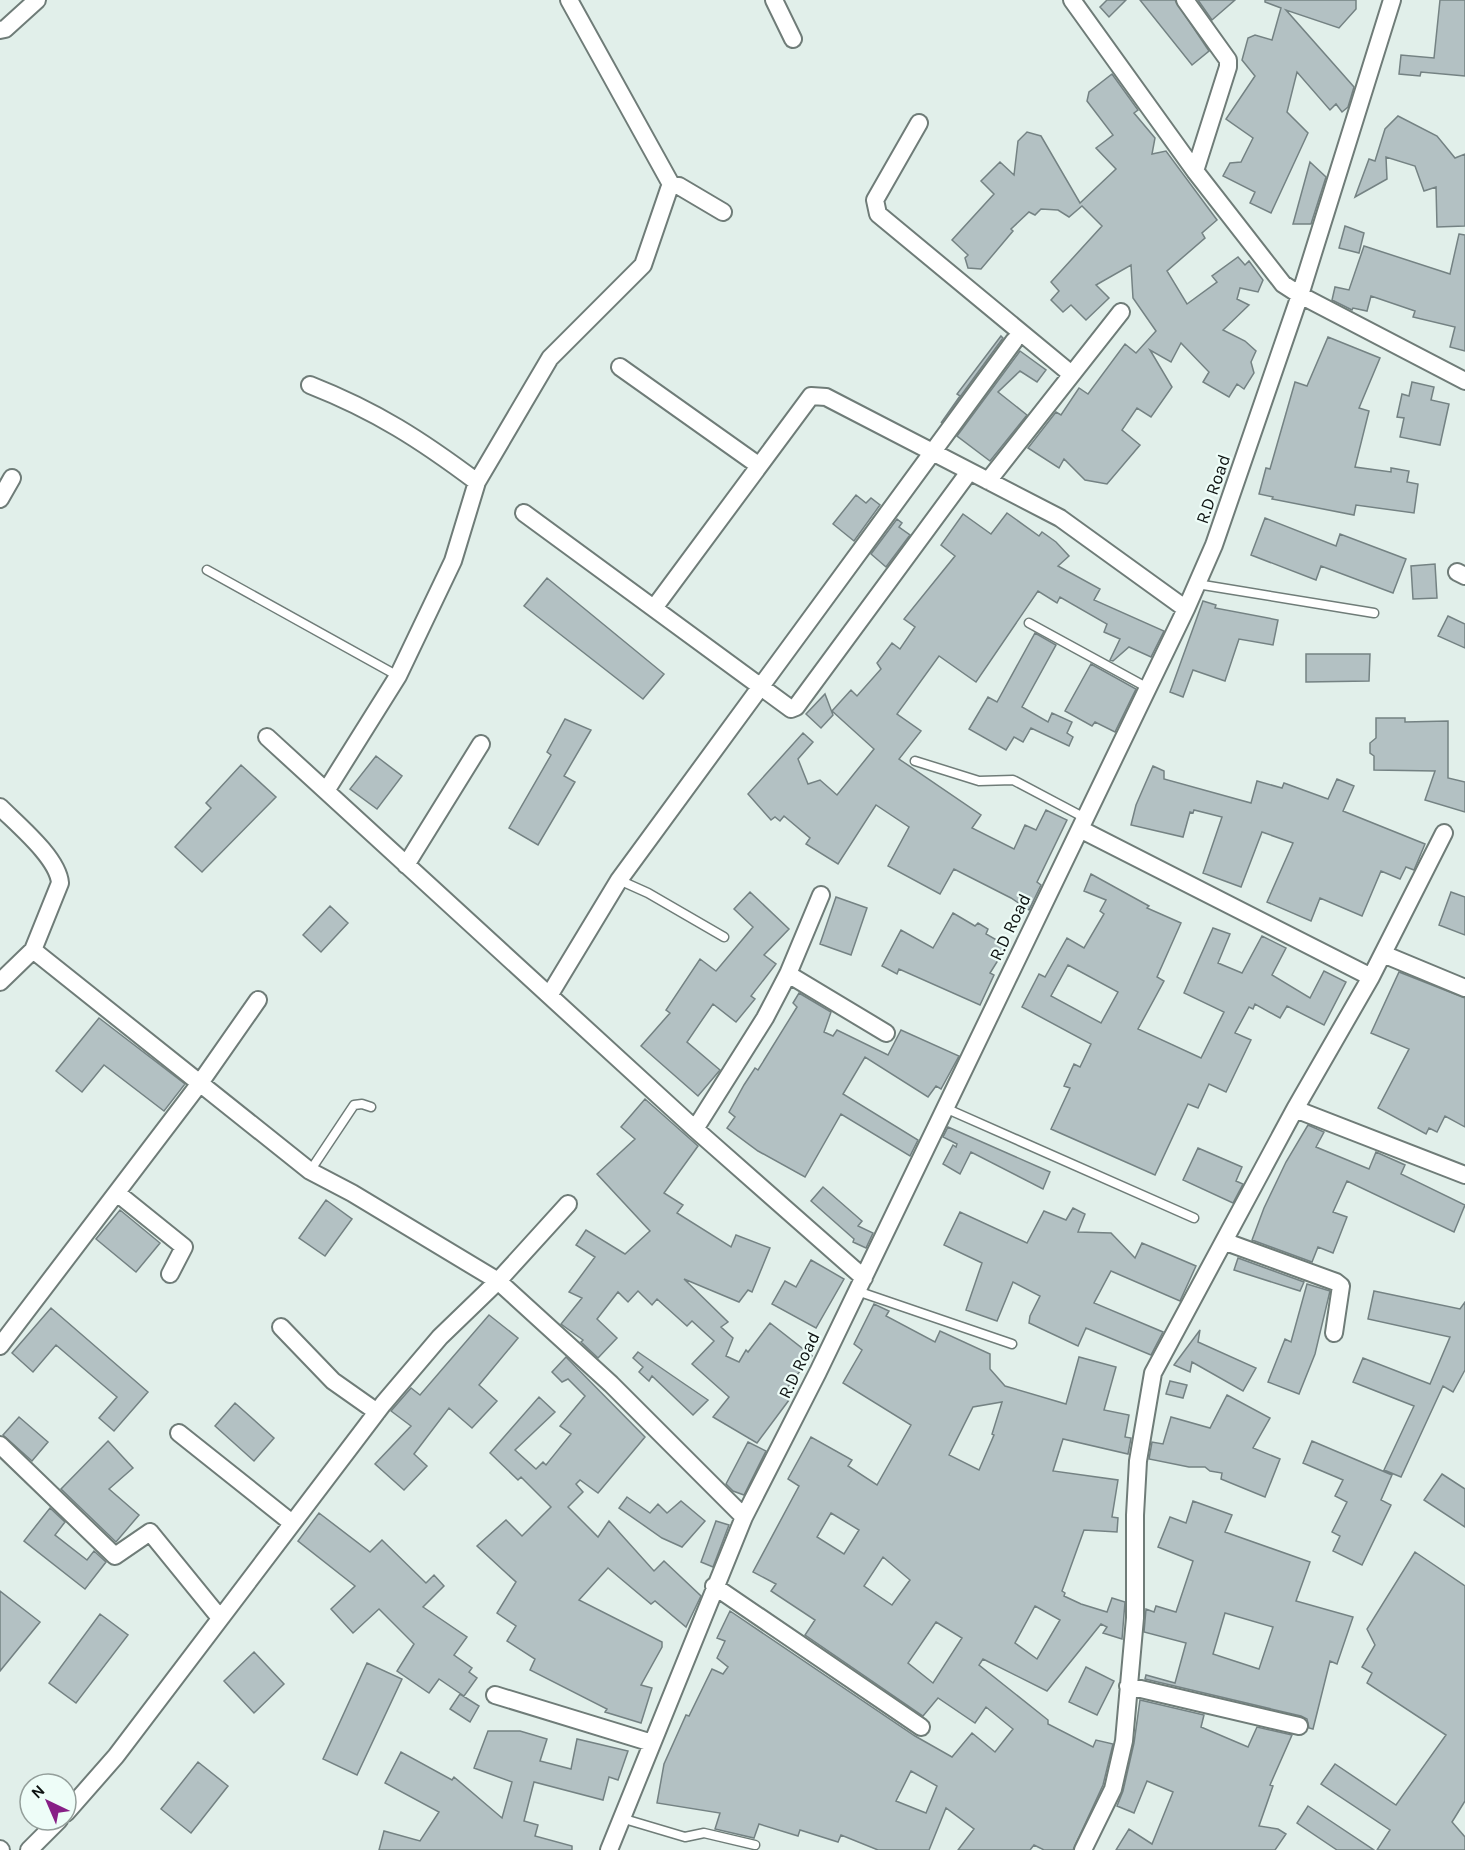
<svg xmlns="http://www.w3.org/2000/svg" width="1465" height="1850" font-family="Karla,sans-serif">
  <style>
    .building { fill: #b3c1c3; stroke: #748283; stroke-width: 1.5; fill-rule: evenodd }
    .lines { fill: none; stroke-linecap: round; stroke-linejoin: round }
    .service-casing { stroke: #6f7c78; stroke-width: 11 }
    .minor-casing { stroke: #6f7c78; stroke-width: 20 }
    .service { stroke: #fff; stroke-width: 8 }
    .minor { stroke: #fff; stroke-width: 16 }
    .labels { text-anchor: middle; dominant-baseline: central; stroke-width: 4.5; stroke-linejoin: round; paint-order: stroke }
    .street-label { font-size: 18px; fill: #0c1110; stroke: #eefdf8 }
  </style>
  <rect width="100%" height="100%" fill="#e1efea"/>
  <!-- building -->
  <path class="building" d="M1107 0H1126L1109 17 1100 7Z
    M1140 0H1175L1209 51 1192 65Z
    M1198 0H1235L1212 20Z
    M1265 0H1356V9L1339 28 1286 10 1354 87 1348 107 1342 112 1336 104 1330 110 1297 72 1287 112 1308 133 1271 213 1250 203 1255 192 1223 176 1230 163 1241 162 1253 138 1226 119 1255 76 1242 60 1248 38 1255 35 1272 40 1281 8 1265 2Z
    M1440 0H1465V76L1421 72 1420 76 1399 74 1401 55 1434 58Z
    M1112 74 1138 110 1134 113 1155 138 1152 154 1166 151 1217 220 1202 233 1205 238 1167 271 1187 304 1217 282 1212 276 1238 257 1245 265 1249 261 1263 280 1258 292 1240 288 1237 299 1249 305 1223 330 1245 341 1256 351 1251 362 1254 373 1244 389 1237 384 1229 397 1203 382 1209 372 1181 343 1171 362 1150 350 1172 387 1151 417 1137 408 1122 430 1140 445 1107 484 1085 480 1064 459 1059 468 1028 448 1056 412 1061 415 1079 388 1088 394 1125 344 1136 353 1156 331 1133 298 1131 265 1096 285 1109 298 1086 320 1071 305 1063 312 1051 300 1059 291 1051 282 1102 226 1082 206 1069 217 1058 210 1041 209 1035 215 1029 212 1011 229 1013 231 981 269 968 268 965 258 968 255 952 240 994 194 981 181 1000 162 1014 175 1018 141 1027 132 1041 136 1080 203 1116 169 1096 148 1113 135 1087 101 1089 92Z
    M1398 116 1437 136 1455 158 1465 154V226L1437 227 1436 187 1424 191 1415 166 1386 157 1387 179 1355 197 1369 159 1375 161 1385 129Z
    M1310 162 1326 177 1311 224H1293Z
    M1345 226 1364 233 1359 253 1339 248Z
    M1459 234 1465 235V351L1450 347 1455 327 1413 317 1415 311 1371 296 1367 311 1353 308 1352 310 1332 300 1335 287 1349 290 1364 246 1450 274Z
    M1001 336 1003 338 941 423 960 396 957 394Z
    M1328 337 1380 358 1359 408 1369 411 1355 467 1391 472V468L1409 471 1407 482 1418 484 1414 513 1356 505 1354 515 1272 499 1273 497 1259 494 1266 468 1270 469 1295 382 1307 386Z
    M1020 351 1046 370 1037 382 1020 371 998 392 1027 415 990 461 957 436Z
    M1412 382 1434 387 1431 400 1449 404 1440 445 1400 437 1404 418 1397 417 1402 394 1409 396Z
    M856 495 866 503 871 498 880 505 854 541 833 524Z
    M1007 513 1039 536 1042 532 1056 542 1069 556 1058 566 1100 589 1094 600 1164 631 1151 657 1129 647 1113 661 1110 660 1120 639 1104 632 1107 624 1060 597 1057 603 1038 591 976 682 939 656 897 714 921 731 899 759 981 815 972 828 1014 849 1025 825 1036 830 1046 810 1067 820 1037 882 1041 885 1029 910 1011 898 954 869 940 894 888 866 909 827 876 805 838 864 806 844 810 838 784 816 780 821 775 817 771 820 748 794 803 733 813 742 798 759 808 784 820 780 837 795 874 749 832 711 851 690 857 696 881 669 877 663 892 643 900 649 915 627 904 619 955 556 941 545 963 514 991 534Z
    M1265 518 1336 546 1340 534 1406 559 1393 593 1321 566 1316 580 1251 555Z
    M897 519 902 523 899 527 910 535 886 567 871 554Z
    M1435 564 1437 598 1413 599 1411 566Z
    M547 578 664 674 643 699 524 606Z
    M1203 601 1216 605 1215 608 1278 620 1273 645 1239 639 1225 681 1193 670 1183 697 1170 692Z
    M1448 616 1465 624V648L1438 636Z
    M1035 633 1056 645 1022 707 1048 722 1052 713 1072 722 1067 733 1073 737 1069 746 1031 728 1023 742 1014 737 1006 750 969 729 988 697 997 702Z
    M1306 654H1370L1369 681 1306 682Z
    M1091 664 1136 689 1115 732 1095 722 1092 726 1065 711Z
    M825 694 833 715 821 728 806 714Z
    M1376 718H1405V722L1448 721V778L1465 782V812L1425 800 1435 771 1374 770V756L1370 753V743L1376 738Z
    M565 719 591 730 564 776 575 782 538 845 509 828 551 755 547 752Z
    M376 756 402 776 377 809 350 789Z
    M241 765 276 797 202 872 175 847 211 808 206 803Z
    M1153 766 1164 771V779L1251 803 1257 781 1282 788 1284 783 1328 799 1337 779 1354 786 1343 811 1425 844 1414 870 1406 867 1400 879 1381 871 1362 916 1320 898 1311 921 1267 902 1293 843 1262 832 1241 887 1203 873 1222 817 1194 810 1193 813 1190 812 1183 837 1131 825 1136 805Z
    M1091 874 1149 906 1147 908 1181 923 1157 977 1164 981 1138 1029 1201 1058 1224 1012 1184 993 1213 928 1230 934 1218 963 1242 973 1262 936 1286 948 1272 975 1310 998 1324 971 1346 982 1324 1025 1287 1006 1280 1018 1255 1004 1253 1009 1249 1007 1235 1033 1251 1040 1226 1092 1209 1084 1198 1108 1188 1104 1155 1175 1051 1129 1070 1088 1064 1086 1074 1064 1080 1067 1091 1044 1022 1007 1039 974 1045 977 1067 938 1084 948 1104 914 1100 911 1106 900 1084 891ZM1068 965 1118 992 1101 1023 1051 996Z
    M750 892 789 929 764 955 776 964 751 996 755 999 736 1022 713 1004 687 1042 720 1070 698 1096 641 1046 670 1013 666 1010 700 959 716 971 753 927 734 909Z
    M1451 892 1465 897V935L1439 925Z
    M836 897 867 908 851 955 820 944Z
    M330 906 348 923 321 952 303 935Z
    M953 913 975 926 978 923 988 929 986 934 1007 946 990 973 994 975 980 1005 899 969 897 974 882 966 901 930 933 948Z
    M1399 972 1465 998V1127L1445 1116 1437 1132 1429 1128 1426 1134 1378 1108 1409 1049 1371 1033Z
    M799 993 831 1012 824 1032 833 1036 837 1030 888 1055 901 1030 959 1056 941 1089 936 1086 928 1097 865 1057 843 1094 918 1140 910 1156 841 1114 805 1177 758 1151 727 1128 735 1117 729 1112 744 1085 755 1068 758 1070 797 1007 793 1003Z
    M99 1018 185 1084 164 1111 104 1065 82 1092 56 1071Z
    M645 1099 698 1146 664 1193 683 1205 677 1213 731 1247 736 1235 770 1248 752 1292 748 1290 739 1302 684 1279 728 1322 721 1327 733 1338 726 1356 739 1362 746 1350 748 1352 770 1323 812 1356 782 1394 789 1400 757 1443 713 1417 729 1397 692 1364 714 1341 692 1321 687 1326 657 1299 652 1305 638 1291 628 1302 618 1292 597 1319 617 1338 598 1358 581 1342 583 1340 561 1324 582 1298 569 1292 595 1257 576 1245 586 1230 625 1254 650 1231 597 1174 635 1139 621 1127Z
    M1308 1125 1324 1132 1316 1147 1369 1169 1376 1152 1405 1165 1401 1174 1465 1205 1454 1232 1347 1181 1333 1212 1347 1217 1333 1253 1318 1247 1312 1262 1252 1240 1264 1208 1286 1162Z
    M948 1127 1050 1172 1043 1189 971 1152 960 1174 943 1164 953 1145 956 1147 957 1144 943 1137Z
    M1198 1148 1242 1167 1236 1181 1243 1184 1233 1203 1183 1180Z
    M823 1187 862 1221 858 1226 873 1233 866 1248 853 1242 854 1239 811 1201Z
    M326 1200 352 1219 325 1256 299 1238Z
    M1073 1208 1085 1214 1078 1232 1111 1233 1135 1258 1142 1243 1196 1266 1180 1301 1111 1271 1094 1303 1163 1332 1151 1355 1086 1328 1078 1346 1029 1323 1030 1316 1040 1296 1013 1282 997 1321 966 1310 982 1263 944 1245 960 1212 1027 1243 1044 1211 1066 1220Z
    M120 1210 160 1243 136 1272 96 1239Z
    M1238 1258 1304 1282 1300 1291 1234 1270Z
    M811 1260 844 1279 816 1328 772 1304 785 1281 796 1287Z
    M1307 1284 1330 1291 1315 1354 1299 1394 1268 1382 1285 1339 1291 1342Z
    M1374 1291 1460 1309 1465 1302V1370L1453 1392 1443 1386 1401 1477 1384 1470 1414 1406 1353 1382 1363 1358 1430 1384 1450 1337 1368 1319Z
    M874 1304 889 1311 886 1316 935 1342 940 1331 990 1354V1369L1005 1386 1066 1404 1079 1357 1116 1367 1104 1410 1129 1415 1125 1437 1131 1438 1128 1454 1063 1439 1053 1471 1118 1480 1112 1517 1118 1518 1117 1532 1084 1530 1062 1591 1065 1593 1064 1596 1081 1604 1107 1612 1112 1598 1125 1602 1122 1639 1103 1633 1107 1627 1101 1624 1047 1691 983 1659 979 1665 1048 1720V1724L1093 1747 1096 1740 1113 1744 1103 1785 1073 1850H1044L1034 1845 1030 1850H958L974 1829 946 1808 929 1850H878L841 1835 838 1842 800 1830 798 1836 759 1824 754 1838 715 1829 720 1813 657 1803 664 1764 686 1715 689 1716 712 1669 723 1674 728 1667 717 1658 725 1641 717 1638 730 1611 915 1736 952 1757 972 1733 995 1752 1013 1729 986 1707 975 1723 938 1698 923 1716 805 1635 815 1620 771 1591 776 1584 753 1572 799 1486 788 1479 811 1437 852 1460 848 1466 877 1485 911 1425 843 1383 862 1350 854 1344ZM1002 1402 992 1434 994 1435 979 1470 949 1455 973 1407ZM831 1513 859 1530 844 1554 817 1537ZM883 1557 910 1580 892 1605 864 1586ZM1035 1606 1060 1620 1037 1659 1015 1643ZM936 1622 962 1638 933 1683 908 1663ZM911 1771 937 1786 926 1813 896 1801Z
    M51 1308 148 1392 114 1431 99 1418 117 1397 56 1345 33 1372 12 1353Z
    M489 1315 518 1338 479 1385 497 1401 472 1428 449 1408 414 1454 427 1466 404 1490 375 1464 411 1426 391 1411 411 1388 420 1395Z
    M1200 1330 1198 1342 1256 1368 1243 1391 1192 1362 1190 1372 1174 1365Z
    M638 1352 683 1383 708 1400 693 1415 652 1376 649 1381 639 1372 643 1367 633 1358Z
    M566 1357 645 1437 598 1493 580 1480 576 1484 583 1492 568 1507 598 1537 609 1521 654 1571 664 1561 701 1596 686 1627 655 1601 651 1604 608 1568 579 1600 662 1642V1647L641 1685 652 1688 641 1723 605 1712 607 1709 530 1670 535 1659 507 1641 516 1626 497 1613 516 1582 477 1546 506 1520 522 1536 551 1507 521 1477 518 1480 490 1453 539 1397 555 1412 515 1450 536 1469 543 1462 546 1465 571 1434 560 1426 585 1396 568 1379 562 1382 552 1372Z
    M1170 1381 1187 1385 1183 1398 1166 1394Z
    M1227 1395 1270 1418 1253 1448 1280 1459 1265 1497 1221 1479 1222 1473 1210 1471 1205 1467H1189L1149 1459 1152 1442 1163 1444 1171 1417 1210 1428Z
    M235 1403 274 1438 254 1461 215 1426Z
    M19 1417 48 1442 32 1461 3 1435Z
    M108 1441 133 1468 109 1489 139 1515 116 1542 61 1489Z
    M1312 1441 1392 1475 1381 1500 1391 1505 1362 1565 1333 1551 1340 1536 1332 1532 1347 1502 1335 1496 1343 1480 1303 1463Z
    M748 1442 766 1451 744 1495 733 1491 726 1484Z
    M1442 1474 1465 1489V1527L1424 1500Z
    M627 1497 650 1513 658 1504 667 1513 681 1501 705 1521 682 1547 662 1538 619 1508Z
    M1193 1501 1232 1515 1225 1532 1310 1562 1296 1601 1353 1617 1337 1664 1330 1661 1313 1729 1309 1728 1307 1719 1301 1716 1145 1679 1146 1675 1175 1683 1186 1643 1144 1632 1146 1609 1154 1612 1156 1606 1176 1612 1193 1561 1158 1547 1170 1517 1186 1523ZM1225 1613 1273 1627 1259 1669 1213 1654Z
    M50 1508 65 1522 55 1535 87 1560 94 1551 106 1562 85 1589 24 1541Z
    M319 1513 370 1552 382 1540 426 1583 434 1575 444 1586 423 1607 467 1637 454 1655 472 1668 469 1672 477 1678 464 1696 439 1679 429 1693 397 1671 414 1644 379 1609 353 1633 331 1609 355 1586 298 1541Z
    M716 1521 729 1525 713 1567 701 1562Z
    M1415 1552 1465 1586V1801L1452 1822 1465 1837V1850H1377L1390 1830 1321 1784 1335 1764 1396 1805 1446 1735 1367 1683 1372 1673 1362 1667 1375 1645 1367 1629Z
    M0 1591 40 1622 0 1671Z
    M100 1614 128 1635 76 1703 49 1683Z
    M254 1652 284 1684 254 1713 224 1681Z
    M367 1663 402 1679 357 1775 323 1759Z
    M1086 1667 1114 1681 1097 1715 1069 1702Z
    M460 1694 479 1706 470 1722 450 1709Z
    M1140 1700 1204 1715 1201 1727 1248 1747 1257 1727 1292 1735 1270 1785 1273 1786 1259 1826 1278 1829 1286 1834 1275 1850H1116L1129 1829 1152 1844 1173 1792 1147 1781 1134 1813 1117 1806 1123 1791 1134 1743Z
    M488 1731H520L547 1739 540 1761 571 1769 577 1739 628 1751 618 1780 609 1777 603 1800 534 1782 524 1821 538 1825 535 1836 572 1846V1850H379L384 1831 420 1841 439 1812 385 1783 401 1752 452 1780 454 1777 502 1818 512 1782 474 1768Z
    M198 1762 228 1786 191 1833 161 1809Z
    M1308 1806 1374 1850H1337L1297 1823Z"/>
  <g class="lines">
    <!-- service casing -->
    <g class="service-casing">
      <path id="service" d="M207 570 398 676
        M1197 584 1374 613
        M1029 623 1148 688
        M915 761 979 781 1013 780 1085 818
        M619 880 648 893 724 937
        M945 1108 1194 1218
        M310 1171 354 1105 362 1104 371 1107
        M857 1291 1012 1344
        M621 1818 685 1837 704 1833 755 1845"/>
    </g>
    <!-- minor casing -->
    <g class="minor-casing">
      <path id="minor" d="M569 0 672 186
        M774 0 793 39
        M1072 0 1195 171 1283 284 1300 295 1465 381
        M1185 0 1228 60V67L1195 171
        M0 30 5 29 37 0
        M919 123 875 200 878 214 1070 373
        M672 186H679L723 212
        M620 367 758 465
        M310 385C376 411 421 440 477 482
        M988 481 1121 312
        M0 499 12 478
        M524 513 791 709 796 707 969 472
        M1457 572 1465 576
        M654 608 811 396 826 397 1060 518 1186 609
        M267 737 695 1129 864 1278
        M326 791 398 676 453 561 477 482 550 358 643 265 669 189 672 186
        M0 807C18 825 58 858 60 883L33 950 0 982
        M1080 829 1371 977
        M406 865 481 744
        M33 950 310 1171 352 1193 498 1281 611 1384 744 1517
        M1383 954 1465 988
        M788 974 886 1033
        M550 994 619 880 1014 341
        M1295 1109 1465 1175
        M695 1129 765 1018 788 974 821 895
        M117 1193 184 1247 170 1274
        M1226 1242 1336 1282 1341 1286 1334 1333
        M281 1327 333 1381 377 1412
        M0 1346 200 1083 258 1000
        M179 1433 292 1523
        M0 1445 115 1556 150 1532 220 1618
        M714 1586 921 1727
        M1128 1686 1299 1726
        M495 1695 652 1743
        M66 1813 116 1756 383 1404 440 1337 498 1281 568 1204
        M0 1849 1 1850
        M29 1850 59 1820
        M609 1850 744 1517 818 1372 1186 609 1214 545 1300 295 1392 0
        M1083 1850 1113 1789 1124 1741 1135 1618V1515L1138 1461 1153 1373 1295 1109 1371 977 1444 833"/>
    </g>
    <!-- service -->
    <use href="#service" class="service"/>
    <!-- minor -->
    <use href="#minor" class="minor"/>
  </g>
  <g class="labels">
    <!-- street labels -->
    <g class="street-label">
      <text transform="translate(1213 489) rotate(-71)">R.D Road</text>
      <text transform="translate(1010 927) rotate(-64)">R.D Road</text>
      <text transform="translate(799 1365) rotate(-64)">R.D Road</text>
    </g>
  </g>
  <!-- north arrow -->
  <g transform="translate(48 1802) rotate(316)"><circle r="28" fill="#eefdf8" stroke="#949f9b" stroke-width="1.5"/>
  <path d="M0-4.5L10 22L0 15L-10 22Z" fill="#871f86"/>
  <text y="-9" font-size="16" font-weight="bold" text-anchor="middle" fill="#0c1110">N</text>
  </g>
</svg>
